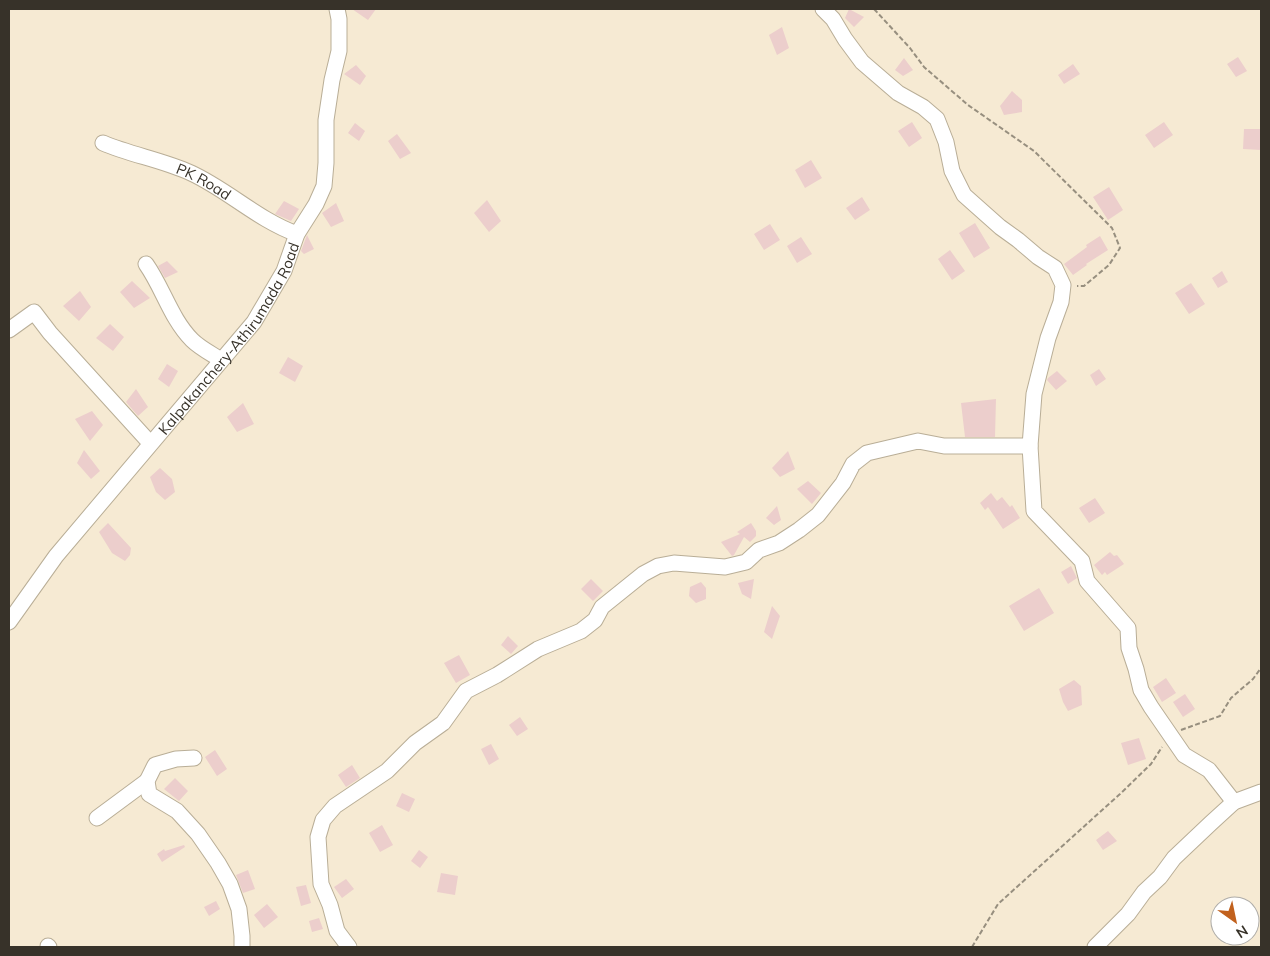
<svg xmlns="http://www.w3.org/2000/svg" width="1270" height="956" font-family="Mulish,sans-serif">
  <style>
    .building { fill: #eccecc }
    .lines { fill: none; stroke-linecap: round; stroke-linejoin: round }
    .minor-casing { stroke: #b9ae97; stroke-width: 17 }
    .path { stroke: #978f7f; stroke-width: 2; stroke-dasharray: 5 2.5; stroke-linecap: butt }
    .minor { stroke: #fff; stroke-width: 15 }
    .labels { text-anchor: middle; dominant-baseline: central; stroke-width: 4; stroke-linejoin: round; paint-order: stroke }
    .street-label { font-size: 15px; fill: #373229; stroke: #fff }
  </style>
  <rect width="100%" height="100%" fill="#f6ead3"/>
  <!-- building -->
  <path class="building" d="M352 9H376L368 20Z
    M849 9 864 17 854 27 845 18Z
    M782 27 789 48 777 55 769 35Z
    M1238 57 1247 71 1236 77 1227 64Z
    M904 58 913 70 903 76 895 70Z
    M1073 64 1080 74 1064 84 1058 75Z
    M356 65 366 76 360 85 344 74Z
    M1012 91 1022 100V112L1004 115 1000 106Z
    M912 122 922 138 909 147 898 131Z
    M1164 122 1173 135 1154 148 1145 135Z
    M355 123 365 131 359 141 348 133Z
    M1244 129H1261V150L1243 149Z
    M397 134 411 153 400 159 388 141Z
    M811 160 822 178 805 188 795 170Z
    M1109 187 1123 210 1108 220 1093 197Z
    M862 197 870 210 855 220 846 208Z
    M487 200 501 221 489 232 474 213Z
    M284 201 299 209 291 221 275 214Z
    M336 203 344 221 331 227 322 213Z
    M975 223 990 248 974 258 959 233Z
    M770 224 780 240 764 250 754 234Z
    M307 235 314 249 304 254 301 251Z
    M1100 236 1108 250 1086 264 1087 265 1073 275 1064 264 1087 247 1086 245Z
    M801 237 812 254 797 263 787 246Z
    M950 250 965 271 952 280 938 259Z
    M167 261 178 272 165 278 158 266Z
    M1222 271 1228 282 1218 288 1212 278Z
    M132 281 150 298 134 308 120 292Z
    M1191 283 1205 304 1189 314 1175 293Z
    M80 291 91 307 79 321 63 306Z
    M110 324 124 337 113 351 96 338Z
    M288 357 303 366 295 382 279 373Z
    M167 364 178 371 169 387 158 379Z
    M1099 369 1106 379 1096 386 1090 375Z
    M1057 371 1067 381 1056 390 1047 380 1048 378Z
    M136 389 148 407 138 416 126 402Z
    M996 399 995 437H965L961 403Z
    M243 403 254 424 237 432 227 417Z
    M92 411 103 425 90 441 75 419Z
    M84 450 100 471 91 479 77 463Z
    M788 451 795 469 780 477 772 468Z
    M160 468 172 479 175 492 165 500 156 492 150 477Z
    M808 481 821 493 812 504 797 489Z
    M991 493 997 501 1002 497 1010 507 1012 505 1020 518 1003 529 988 507 985 510 980 503Z
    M1095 498 1105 513 1089 523 1079 508Z
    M777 506 781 520 774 525 766 518Z
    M108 523 131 548 130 555 125 561 112 553 99 532Z
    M751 523 756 531V536L750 542 744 537 734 555 732 556 721 542 740 534 737 532Z
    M1110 552 1114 556 1117 555 1124 564 1107 575 1105 572 1102 575 1094 565Z
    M1071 566 1077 578 1068 584 1061 572Z
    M591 579 603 591 593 601 581 589Z
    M754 579 751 599 742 594 738 583Z
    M701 582 706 588V599L696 603 689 596 690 587Z
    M1039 588 1054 613 1024 631 1009 606Z
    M772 606 780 616 772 639 764 632Z
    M508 636 518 646 511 654 501 645Z
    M459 655 470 675 456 683 444 663Z
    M1166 678 1176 693 1162 702 1153 687Z
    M1074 680 1081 686 1082 705 1068 711 1063 702 1059 689Z
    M1185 694 1195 709 1183 717 1173 702Z
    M520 717 528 729 517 736 509 725Z
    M1139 738 1146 759 1128 765 1121 743Z
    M491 744 499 759 489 765 481 749Z
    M215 750 227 769 217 776 205 757Z
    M352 765 360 778 346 787 338 775Z
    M175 778 188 791 179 801 164 789Z
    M402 793 415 799 409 812 396 806Z
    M382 825 393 845 380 852 369 833Z
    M1108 831 1117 841 1103 850 1096 840Z
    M184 845 185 847 162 862 157 854 164 849 165 851Z
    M419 850 428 857 420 868 411 861Z
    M248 870 255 889 243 893 236 875Z
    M441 873 458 876 455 895 437 892Z
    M346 879 354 889 342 898 334 887Z
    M306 885 311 903 301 906 296 887Z
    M216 901 220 909 209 916 204 907Z
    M267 904 278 917 264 928 254 915Z
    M319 918 323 929 312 932 309 921Z"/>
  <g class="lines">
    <!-- minor casing -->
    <g class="minor-casing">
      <g id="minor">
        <path d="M823 9 833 19 845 39 862 62 898 93 923 107 937 119 946 142 952 171 964 195 1000 227 1018 240 1038 257 1055 268 1063 285 1061 302 1048 338 1034 394 1030 446"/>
        <path id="s1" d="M103 143C131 155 163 160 191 173 228 190 258 220 297 234"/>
        <path d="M146 264C163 288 171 319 192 340 200 348 212 354 221 360"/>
        <path d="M9 330 34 312 50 333 150 443"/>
        <path id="s2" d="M9 622 56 556 254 322 284 271 297 234 316 204 324 186 326 163V120L332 80 339 51V19L337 9"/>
        <path d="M194 758 176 759 155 765 147 781 149 794 177 811 198 834 218 863 230 884 239 909 242 936V947"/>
        <path d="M97 818 147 781"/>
        <path d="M48 946 49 947"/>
        <path d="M349 947 337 931 330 905 321 884 318 837 323 820 335 806 387 771 415 743 443 723 466 691 497 675 538 649 581 631 595 620 602 607 643 574 658 566 674 563 725 567 746 562 759 550 779 543 799 530 818 515 843 483 853 464 867 453 918 441 944 446H1030L1034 511 1082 561 1087 581 1128 628 1129 648 1136 669 1141 690 1151 707 1184 755 1209 770 1234 802"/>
        <path d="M1095 947 1128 914 1144 892 1160 877 1174 858 1211 823 1234 802 1261 792"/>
      </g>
    </g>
    <!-- path -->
    <path class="path" d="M874 9 910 48 924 67 968 105 1034 151 1112 228 1120 248 1109 265 1084 286H1077
      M1181 730 1220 716 1231 698 1253 679 1261 668
      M972 947 998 904 1120 794 1151 764 1162 747"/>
    <!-- minor -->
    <use href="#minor" class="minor"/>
  </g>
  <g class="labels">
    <!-- street labels -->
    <g class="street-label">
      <text stroke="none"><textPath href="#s1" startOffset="108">PK Road</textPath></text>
      <text stroke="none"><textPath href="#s2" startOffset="360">Kalpakanchery-Athirumada Road</textPath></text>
    </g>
  </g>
  <!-- border -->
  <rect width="1270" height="956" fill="none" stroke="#373229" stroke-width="20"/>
  <!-- north arrow -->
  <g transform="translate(1235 921) rotate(147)"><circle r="24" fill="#ffffff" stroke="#afada9"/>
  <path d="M0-4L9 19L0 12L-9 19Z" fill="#c1611d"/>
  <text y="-8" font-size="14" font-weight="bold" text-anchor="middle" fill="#373229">N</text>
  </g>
</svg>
